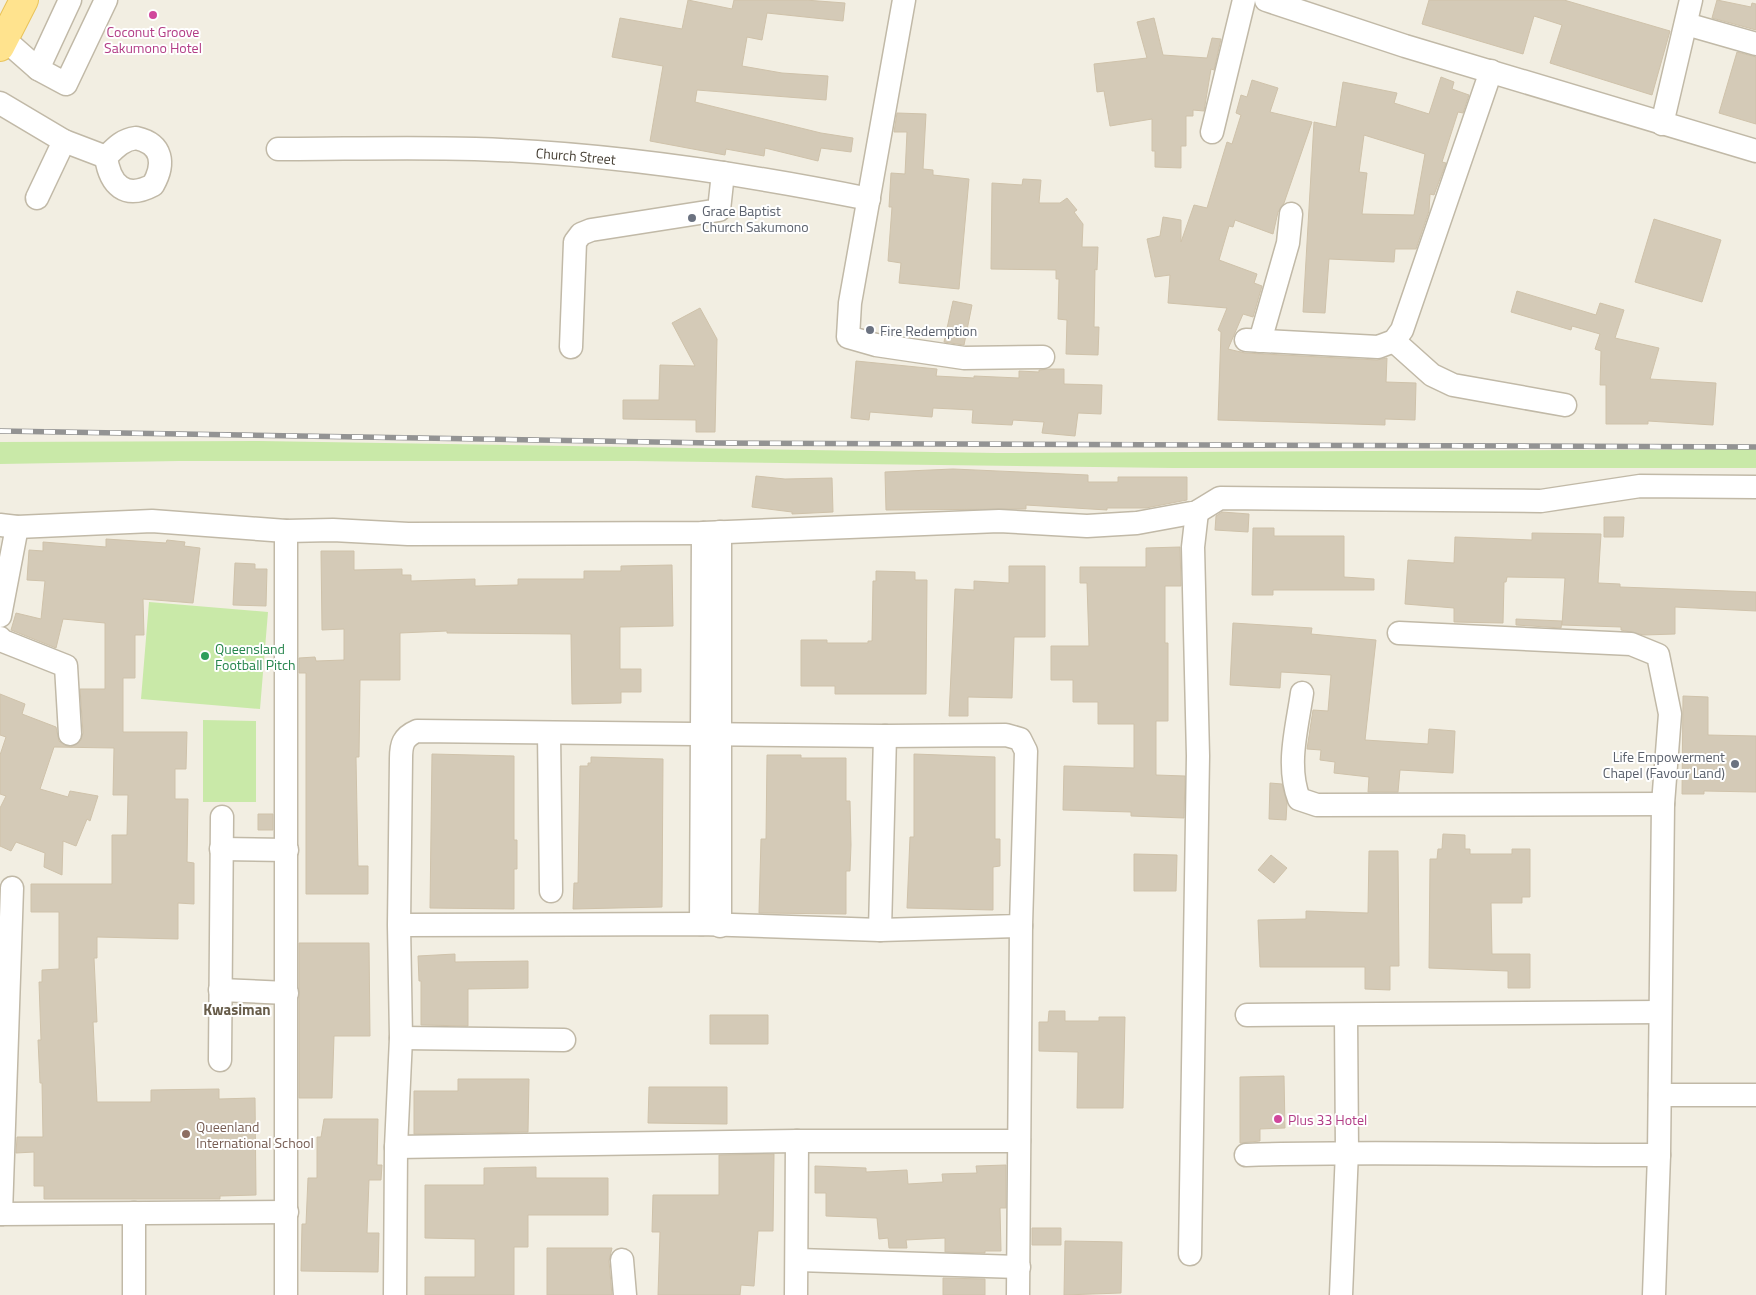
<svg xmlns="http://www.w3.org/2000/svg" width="1756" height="1295" font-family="'Titillium Web',sans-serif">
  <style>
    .green { fill: #c9e9a8 }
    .building { fill: #d4cab7; stroke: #cfc2aa; fill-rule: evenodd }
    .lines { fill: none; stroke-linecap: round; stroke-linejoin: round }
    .minor-casing { stroke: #c1b9a7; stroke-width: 25 }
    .major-casing { stroke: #e9c359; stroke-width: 30 }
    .minor { stroke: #fff; stroke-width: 22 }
    .major { stroke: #ffe38e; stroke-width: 28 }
    .rail-casing { stroke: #939393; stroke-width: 5.5 }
    .rail { stroke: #fff; stroke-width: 4; stroke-dasharray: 11; stroke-linecap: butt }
    .hotel-dot { fill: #d1479c; stroke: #fff; stroke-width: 2 }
    .worship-dot { fill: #6b7280; stroke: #fff; stroke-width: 2 }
    .leisure-dot { fill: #2e9e5b; stroke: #fff; stroke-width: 2 }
    .education-dot { fill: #8d6e63; stroke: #fff; stroke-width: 2 }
    .labels { text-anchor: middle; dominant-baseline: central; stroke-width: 4; stroke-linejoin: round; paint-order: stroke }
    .hotel-label { font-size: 14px; fill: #b23c85; stroke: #fff }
    .street-label { font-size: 14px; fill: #443d32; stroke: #fff }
    .worship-label { font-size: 14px; fill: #5b616d; stroke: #fff; text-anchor: start }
    .leisure-label { font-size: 14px; fill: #27864d; stroke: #fff; text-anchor: start }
    .education-label { font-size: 14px; fill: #785e54; stroke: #fff; text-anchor: start }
    .neighbourhood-label { font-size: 15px; font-weight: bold; fill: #675c49; stroke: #fff }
  </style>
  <rect width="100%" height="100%" fill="#f2eee2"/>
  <!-- green -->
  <path class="green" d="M259 441 997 453 1756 449V468H1173L635 461H179L0 464V442Z
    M149 602 268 612 260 709 141 699Z
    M203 720 256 721V802H203Z"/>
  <!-- building -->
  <path class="building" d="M688 0 732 9 734 0H805L845 3 843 21 767 13 762 40 747 37 742 66 782 73 828 76 826 100 697 90 695 102 821 133 853 138 851 152 821 148 818 161 765 148 764 156 726 149 725 155 650 141 663 66 612 57 620 18 682 29Z
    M1429 0H1564L1670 31 1652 95 1550 63 1562 25 1534 16 1523 54 1422 24Z
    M1717 0 1751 7 1752 3 1756 4V30L1712 18Z
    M1154 18 1163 55 1207 58 1212 38 1221 39 1214 70 1211 69 1204 111 1193 110V116H1186V146H1181V168L1155 167V151H1152V119L1110 126 1104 91 1097 92 1094 64 1147 58 1137 22Z
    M1737 52 1756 57V124L1719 113Z
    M1441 77 1454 82 1452 89 1469 95 1463 113 1458 112 1442 162 1446 163 1434 195 1430 194 1429 211 1416 249H1395L1394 262 1329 259 1325 313 1303 312 1314 122 1336 127 1343 82 1397 93 1394 103 1429 114ZM1364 135 1425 154 1414 215 1362 214 1367 173 1359 172Z
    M1252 80 1278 88 1270 112 1312 122 1284 203 1278 212 1273 234 1235 220 1233 227 1229 226 1219 260 1257 274 1254 283 1262 286 1253 317 1243 314 1228 349 1245 353 1377 360 1387 358 1386 382 1416 383 1415 420 1385 419V425L1218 420 1221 332 1218 330 1227 308 1168 303 1170 275 1155 277 1147 239 1160 236 1163 217 1181 220V242L1194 205 1207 208 1227 142 1232 144 1241 115 1236 113 1241 95 1247 97Z
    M897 113 926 114 923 169 933 170V175L969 179 959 289 899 283 901 263 888 261 892 207H889L891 173 905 174 907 132H894Z
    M1023 179 1041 180 1039 203H1060L1067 198 1077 210 1074 212 1083 224 1082 247H1098L1097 270 1095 269 1094 327H1099L1098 355 1066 354 1067 320 1058 319 1059 279H1056V270L991 269 992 183 1022 185Z
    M1654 219 1721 240 1702 302 1635 282Z
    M1517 291 1596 315 1600 303 1624 310 1615 338 1659 348 1650 379 1716 383 1713 425 1648 421V424H1606V385H1600L1601 351 1595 349 1600 334 1572 326 1571 330 1511 312Z
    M953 301 972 305 964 345 944 342Z
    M700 308 717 339 715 432H696V420L623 419V400H659L660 365 695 366 672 323Z
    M856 361 937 369 936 376 974 378V376L1019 378V371L1039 372V370L1049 369H1064V384L1102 385 1101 414 1078 413 1075 436 1042 433 1044 422 1013 420 1012 425 972 423 973 410 933 408 932 417 870 412 869 420 851 418Z
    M953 469 1088 475V482H1118V477H1187V500L1146 508H1107V510L1026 505V509L886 510 885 472Z
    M756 476 785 479 832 478 833 512 792 514V512L752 507Z
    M1222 512 1249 514 1248 532 1215 530 1216 516Z
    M1604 517H1624L1623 537H1604Z
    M1253 528H1274V536H1344V577L1374 579V590H1273V595H1252Z
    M1532 533 1601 534 1598 583 1620 584V587L1756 592V611L1675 607V634L1644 635 1621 630V627L1562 625 1565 578 1507 577 1506 582H1504L1503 623 1454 622V608L1405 604 1408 560 1454 563 1455 537 1532 540Z
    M106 539 166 543 167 540 185 542 184 546 200 548 193 603 143 599 144 635H135V678H123V732H187L186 769H175V799H188L187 862 194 863V904L178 903V939L97 937V958H94L97 1022H93L97 1102H151V1090L219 1089V1099L255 1098 256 1195 220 1196V1199H44V1186H34V1152L16 1153 17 1137H43L42 1083H40L38 1040H41L39 982H42V970L59 969V912H31V884H112V835H127L128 795H113L114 748 54 747 40 789 68 797 70 791 98 796 90 821 87 819 76 846 63 841 62 875 44 867 45 853 16 842 11 851 0 846V808L6 796 0 794V755L6 737 0 735V694L25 704 22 714 56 727 59 741 64 745 71 747 81 740 83 733 80 689H105V623L63 619 56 648 11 630 16 613 41 619 45 581 27 580 29 550 43 551V542L106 547Z
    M1180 547 1181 586H1165V643H1168V721H1156V775L1185 776 1184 818 1131 816V812L1063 810 1064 766 1134 768V724H1098V702H1073V680H1051V646H1089L1087 583H1080V567H1146V548Z
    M321 551H354V570L402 569V575H411V581L475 579V586L518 585V579H584V571H621V566L672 565 673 626 620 627V669H641V692H621V703L572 704 571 634 447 633V631L400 633V680H360L359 757H356L358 866H368V894H306V673H299V658L315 657 316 661 344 660V629L322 630Z
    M235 563 255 564V569H267L266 606 233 605Z
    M1009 566H1045V637H1014L1012 698 968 697V716H949L955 589 974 590V581L1009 583Z
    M876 571 915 572V580H927L926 694H835V686H801V640H827V643H868V641H872L873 581H876Z
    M1516 619 1562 621 1561 628 1516 625Z
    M1233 623 1312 628 1311 634 1376 640 1365 740 1428 744 1429 729 1455 731 1453 773 1400 770 1398 792H1368L1369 777 1334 773 1335 762 1320 760 1321 750 1307 749 1313 710 1328 711 1331 675 1281 672 1280 688 1230 685Z
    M1683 696 1708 697V735L1756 736V792L1704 791V794H1682Z
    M432 754 514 756V840H517V869H514V909L430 908Z
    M914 754 995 757V839H1000V866L993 867V910L907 908 910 837H914Z
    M767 755H801V758H846V801H850L851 845 850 871H846V914L759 913 761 839H766Z
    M591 757 663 759 662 907 573 909 574 883H578L580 766H588V763H591Z
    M1270 783 1282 784 1287 803 1286 820 1269 819Z
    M258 814H273V830H258Z
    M1443 834 1465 835V849H1470V854H1512V849H1530V897H1522V903H1491L1492 954H1530V988H1508V971L1429 968 1430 859H1437L1438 849H1442Z
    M1369 851H1398L1399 966H1390V990L1365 989V967H1260L1258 920 1306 919V911L1368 913Z
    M1134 854 1177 855 1176 891H1134Z
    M1271 855 1287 868 1274 883 1258 870Z
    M299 943H369L370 1036H334L332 1098H299Z
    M455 954V962L528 961V988L468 989V1026L421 1025V981H419L418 956Z
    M1049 1011H1065V1021H1099V1017H1125L1123 1108H1077L1078 1052 1039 1051V1022H1048Z
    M710 1015H768V1044H710Z
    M1284 1076 1285 1128 1260 1129V1141L1240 1143V1077Z
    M458 1079H529L528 1132 414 1134V1091H458Z
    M649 1087H727V1124L648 1123Z
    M324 1119H378L377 1165H382L381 1180H369L367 1233H379L378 1272 301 1271 302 1224H306L308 1178H317V1137H321Z
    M774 1154 773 1231H758L754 1286 741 1285 740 1295H658L660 1232H652L653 1195H719V1155Z
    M1006 1165V1208H1000L1001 1251H985V1253L945 1252V1238L906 1240 907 1248H889L888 1238 879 1239 877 1218 826 1216V1193H815V1166L866 1168V1172L907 1170 908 1184 943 1182 942 1174 977 1173 976 1166Z
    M536 1167V1178H608V1215H528V1247H514V1295H425V1277H475V1239L425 1238V1185H484V1168Z
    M1032 1228H1061V1245H1032Z
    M1065 1241 1122 1242 1121 1293 1064 1295Z
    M547 1248H612L609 1261 612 1295H547Z
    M943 1278 985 1279V1295H943Z"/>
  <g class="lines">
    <!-- minor casing -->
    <g class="minor-casing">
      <g id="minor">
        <path d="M904 0 850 303 848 337 876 345 964 358 1043 357"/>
        <path d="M1266 0 1405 46 1756 151"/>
        <path d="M1686 24 1756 44"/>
        <path d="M4 39 38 69 66 84 106 0"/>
        <path d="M38 69 70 0"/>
        <path d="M0 103 64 141 106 157"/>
        <path d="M1662 124 1691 0"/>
        <path d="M1212 132 1244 0"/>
        <path d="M136 138C163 144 165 164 153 185 125 200 110 185 106 157 116 147 122 140 136 138Z"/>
        <path id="s1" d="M278 149C344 149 410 147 475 149 607 153 740 173 869 199"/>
        <path d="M37 198 64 141"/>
        <path d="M1246 340 1378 347 1394 341 1402 330 1491 71"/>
        <path d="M1260 341 1288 243 1291 214"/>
        <path d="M1394 341 1432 375 1453 385 1565 405"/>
        <path d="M571 347 575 242 581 234 591 230 719 210 723 173"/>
        <path d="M0 525 17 527 152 521 286 531 333 530 408 534 703 533 999 521 1087 526 1137 523 1197 512 1220 498 1541 501 1640 486 1756 487"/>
        <path d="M720 532V926"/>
        <path d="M0 616 17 527"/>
        <path d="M1399 633 1631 644 1658 655 1670 714 1663 804 1659 1155 1654 1295"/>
        <path d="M0 638 3 641 66 666 70 734"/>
        <path d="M1302 693C1297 728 1286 765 1299 799L1317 805 1663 804"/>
        <path d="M549 733 551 891"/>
        <path d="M221 849 287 850"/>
        <path d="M701 924 703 533"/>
        <path d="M880 930 885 736"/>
        <path d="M220 990 287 993"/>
        <path d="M1247 1015 1660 1012"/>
        <path d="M401 1038 564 1040"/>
        <path d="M220 1060 222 817"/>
        <path d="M1660 1095H1756"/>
        <path d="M396 1147 797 1141H1019"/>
        <path d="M1246 1155C1384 1150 1522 1156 1659 1155"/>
        <path d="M0 1214 287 1212"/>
        <path d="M1 1214 12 888"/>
        <path d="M1190 1254 1198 756 1193 547 1197 512"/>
        <path d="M622 1260 625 1295"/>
        <path d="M798 1260 1019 1267"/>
        <path d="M134 1295V1213"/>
        <path d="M286 1295V531"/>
        <path d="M395 1295 396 1147 401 1038 399 925 401 759C401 744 403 737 417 731L885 736 1006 735 1020 739 1026 751 1021 926 880 930 701 924 399 925"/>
        <path d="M796 1295 797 1141"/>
        <path d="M1018 1295 1021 926"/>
        <path d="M1341 1295 1347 1151 1346 1015"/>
      </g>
    </g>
    <!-- major casing -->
    <g class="major-casing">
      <path id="major" d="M0 47 24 0"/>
    </g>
    <!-- minor -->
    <use href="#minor" class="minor"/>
    <!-- major -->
    <use href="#major" class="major"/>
    <!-- rail casing -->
    <g class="rail-casing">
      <path id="rail" d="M0 431 713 443 1756 447"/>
    </g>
    <!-- rail -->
    <use href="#rail" class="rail"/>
  </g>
  <!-- markers -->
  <g class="hotel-dot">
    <circle cx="153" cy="15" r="5"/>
    <circle cx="1278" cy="1119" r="5"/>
  </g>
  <g class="worship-dot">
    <circle cx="692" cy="218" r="5"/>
    <circle cx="870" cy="330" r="5"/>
    <circle cx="1735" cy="764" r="5"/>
  </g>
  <circle class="leisure-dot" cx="205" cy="656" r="5"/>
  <circle class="education-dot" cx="186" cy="1134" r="5"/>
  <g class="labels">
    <!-- hotel labels -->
    <g class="hotel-label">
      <text x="153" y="31">Coconut Groove<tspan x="153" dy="16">Sakumono Hotel</tspan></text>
      <text x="1288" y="1119" text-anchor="start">Plus 33 Hotel</text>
    </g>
    <!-- street labels -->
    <g class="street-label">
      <text stroke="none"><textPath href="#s1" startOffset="298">Church Street</textPath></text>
    </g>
    <!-- worship labels -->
    <g class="worship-label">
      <text x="702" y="210">Grace Baptist<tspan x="702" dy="16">Church Sakumono</tspan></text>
      <text x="880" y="330">Fire Redemption</text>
      <text x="1725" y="756" text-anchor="end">Life Empowerment<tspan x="1725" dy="16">Chapel (Favour Land)</tspan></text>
    </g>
    <!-- leisure labels -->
    <g class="leisure-label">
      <text x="215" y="648">Queensland<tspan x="215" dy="16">Football Pitch</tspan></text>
    </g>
    <!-- education labels -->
    <g class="education-label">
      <text x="196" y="1126">Queenland<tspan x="196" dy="16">International School</tspan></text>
    </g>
    <!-- neighbourhood labels -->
    <g class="neighbourhood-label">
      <text x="237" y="1009">Kwasiman</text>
    </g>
  </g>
</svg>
